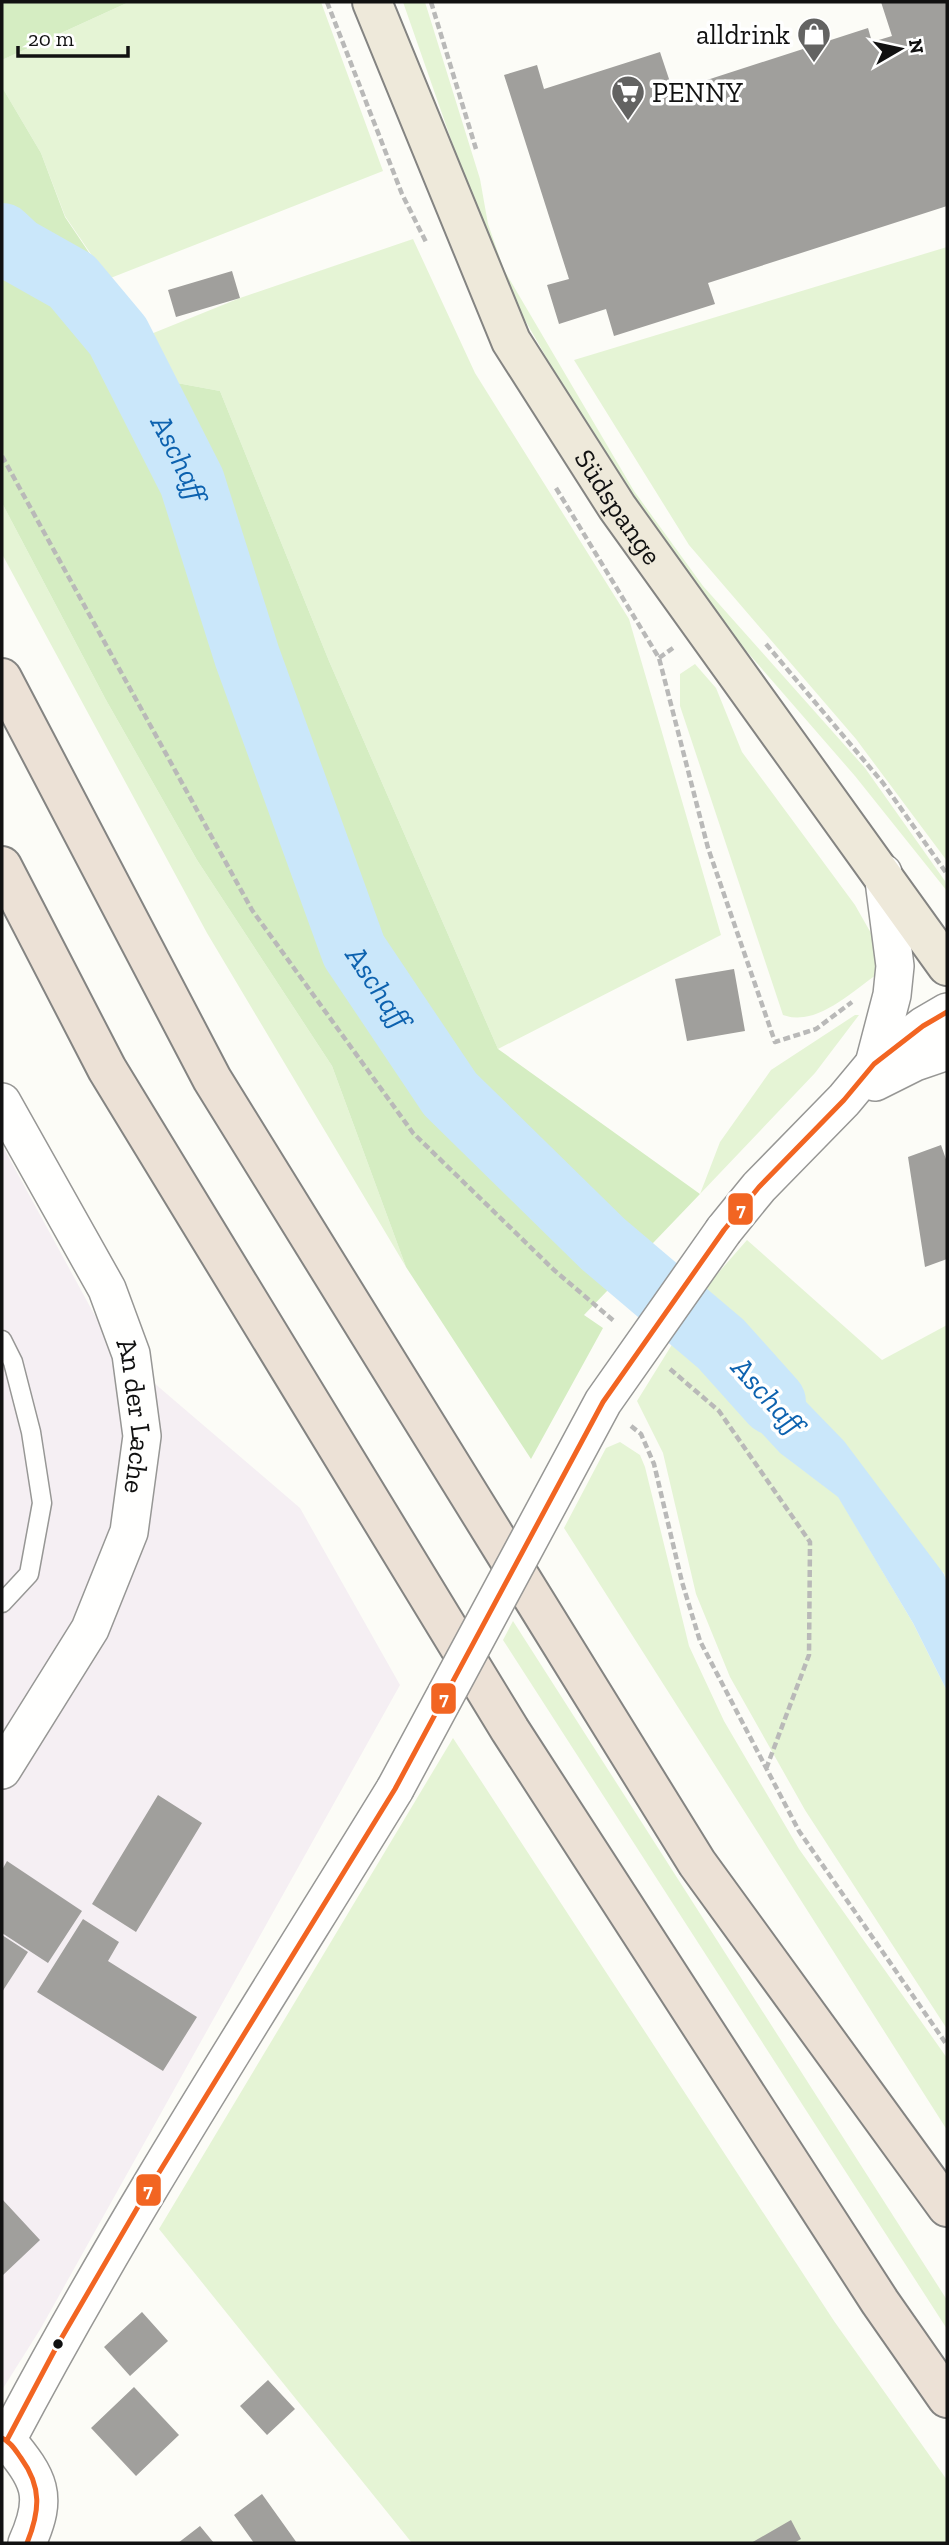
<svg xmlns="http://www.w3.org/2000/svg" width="949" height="2545" font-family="'Zilla Slab',serif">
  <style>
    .industrial { fill: #f5eff3 }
    .green { fill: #e5f4d5 }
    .forest { fill: #d5edc2 }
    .water { fill: #cae7fa }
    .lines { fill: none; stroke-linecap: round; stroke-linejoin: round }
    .river { stroke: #cae7fa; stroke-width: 66 }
    .building { fill: #a09f9c }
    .service-casing { stroke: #979795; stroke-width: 21 }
    .minor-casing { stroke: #979795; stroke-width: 40 }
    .primary-casing { stroke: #848482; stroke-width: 42 }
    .motorway-casing { stroke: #848482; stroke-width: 42 }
    .path { stroke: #b9b9b8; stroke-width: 4.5; stroke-dasharray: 7 3.5; stroke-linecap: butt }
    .service { stroke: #fffffe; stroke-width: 18 }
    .minor { stroke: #fffffe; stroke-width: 37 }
    .primary { stroke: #eee9da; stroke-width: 38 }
    .motorway { stroke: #ece1d6; stroke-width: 38 }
    .minor-bridge-casing { stroke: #979795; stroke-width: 40; stroke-linecap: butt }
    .minor-bridge { stroke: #fffffe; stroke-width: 37 }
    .bus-1-casing { stroke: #fff; stroke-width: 10 }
    .bus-1 { stroke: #f26522; stroke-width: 5 }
    .bus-dot { fill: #111; stroke: #fff; stroke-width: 2.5 }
    .labels { text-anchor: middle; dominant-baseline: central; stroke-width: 7; stroke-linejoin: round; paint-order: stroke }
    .poi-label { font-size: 28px; fill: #111; stroke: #fff; text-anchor: end }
    .street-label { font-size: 28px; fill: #111; stroke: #fff }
    .water-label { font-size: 30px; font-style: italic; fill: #0d62af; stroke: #fff }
    .line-badge { stroke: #fff; stroke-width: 2.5 }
    .badge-label { font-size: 19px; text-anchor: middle; font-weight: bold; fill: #fff }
  </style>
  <rect width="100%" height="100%" fill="#fcfcf7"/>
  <!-- industrial -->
  <path class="industrial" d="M2 1145 112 1347 300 1508 400 1685 41 2328 2 2390Z"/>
  <!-- green -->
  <path class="green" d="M129 2H321L383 171 108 279 65 216 41 153 2 87V60Z
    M403 2H425L480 179 488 224 504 270 634 491 703 586 865 768 945 881 947 891 855 776 696 593 626 497 497 271Z
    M413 239 475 373 629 619 721 935 498 1049 329 661 220 391 177 383 146 336 240 298Z
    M947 247V861L856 739 689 545 574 360Z
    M2 503 106 700 197 860 332 1066 406 1267 207 933 2 554Z
    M695 664 716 688 742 752 855 905 876 942V975C850 993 816 1027 783 1015L680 706V674Z
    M855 1015H859L815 1073 700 1194 720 1142 771 1070Z
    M747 1240 882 1360 947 1325V1583L944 1573 780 1453 838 1496 913 1623 947 1691V2029L805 1810 730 1677 696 1594 663 1453 637 1401 712 1280Z
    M620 1442 640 1455 645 1467 689 1646 724 1721 799 1849 947 2058V2130L564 1528 606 1448Z
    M513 1621 947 2300V2329L503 1640Z
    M453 1738 834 2321 947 2480V2543H412L159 2229Z"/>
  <!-- forest -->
  <path class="forest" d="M2 2H129L2 60Z
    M2 87 41 153 65 217 177 383 220 391 329 661 498 1049 700 1194 584 1315 603 1328 531 1459 406 1267 332 1066 197 860 106 700 2 503Z"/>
  <!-- water -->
  <path class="water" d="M719 1312 844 1441 944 1574 947 1583V1691L913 1623 838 1497 780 1453 698 1364Z"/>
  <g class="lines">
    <!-- river -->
    <path class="river" id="s1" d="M2 236 17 250 72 281 118 336 192 482 247 656 354 951 450 1094 603 1244 721 1344 773 1402"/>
  </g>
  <!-- building -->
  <path class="building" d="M881 2H947V206L708 283 715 304 614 336 606 309 559 324 547 285 569 279 504 75 537 65 544 89 660 52 673 91 868 28 872 42 892 36Z
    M232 271 240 298 176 317 168 290Z
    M734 969 745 1031 687 1041 675 979Z
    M941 1145 947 1162V1259L925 1267 908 1157Z
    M158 1795 202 1823 136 1932 92 1904Z
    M7 1861 82 1911 48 1963 2 1933V1870Z
    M83 1919 119 1942 108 1961 197 2017 163 2071 37 1992Z
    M2 1935 28 1952 2 1992Z
    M2 2199 40 2240 2 2276Z
    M142 2312 168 2341 130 2376 104 2347Z
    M268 2380 295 2409 267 2435 240 2406Z
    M134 2387 179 2435 136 2476 91 2428Z
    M262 2494 297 2543H254L234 2515Z
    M791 2520 801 2539 794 2543H751Z
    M200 2526 214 2543H178Z"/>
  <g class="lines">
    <!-- service casing -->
    <g class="service-casing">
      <path id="service" d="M2 1340 13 1362 31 1432 42 1503 29 1574 2 1603"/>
    </g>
    <!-- minor casing -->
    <g class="minor-casing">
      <g id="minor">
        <path d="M874 1064 892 995 895 966 883 873"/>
        <path d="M875 1082 915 1062 947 1051"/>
        <path id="s2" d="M2 1102 107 1289 131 1354 142 1436 129 1532 90 1629 2 1770"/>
        <path d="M724 1230 759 1187 844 1100 874 1064 923 1026 947 1012"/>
        <path d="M2 2438 7 2440C39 2479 49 2495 27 2543"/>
        <path d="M7 2440C125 2216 263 2004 395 1789"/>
      </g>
    </g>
    <!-- primary casing -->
    <g class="primary-casing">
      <g id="primary">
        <path id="s3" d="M372 2 511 341 617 507 947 966"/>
      </g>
    </g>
    <!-- motorway casing -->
    <g class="motorway-casing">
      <path id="motorway" d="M2 678 212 1079 697 1863 947 2207
        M2 866 107 1069 510 1730 880 2302 947 2398"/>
    </g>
    <!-- path -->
    <path class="path" d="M327 2 402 194 426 242
      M431 2 476 149
      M2 456 252 910 413 1133 554 1270 615 1322
      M556 488 659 658 708 848 775 1042 816 1029 852 1002
      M766 644 883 783 947 874
      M659 658 673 648
      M670 1369 719 1411 810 1542 809 1655 766 1769
      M631 1426 641 1434 654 1464 682 1582 700 1641 799 1831 947 2045"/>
    <!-- service -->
    <use href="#service" class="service"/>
    <!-- minor -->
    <use href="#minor" class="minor"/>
    <!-- primary -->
    <use href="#primary" class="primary"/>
    <!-- motorway -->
    <use href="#motorway" class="motorway"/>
    <!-- minor-bridge casing -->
    <g class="minor-bridge-casing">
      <path id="minor-bridge" d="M395 1789 603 1402 724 1230"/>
    </g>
    <!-- minor-bridge -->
    <use href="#minor-bridge" class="minor-bridge"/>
    <!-- bus-1 casing -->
    <g class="bus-1-casing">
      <path id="bus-1" d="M2 2438C11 2442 16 2451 21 2458 42 2487 40 2511 27 2543
        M7 2440 58 2344 139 2205 395 1789 603 1402 724 1230 759 1187 844 1100 874 1064 923 1026 947 1012"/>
    </g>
    <!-- bus-1 -->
    <use href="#bus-1" class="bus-1"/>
  </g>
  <!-- icons -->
  <defs>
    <g id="shop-pin" transform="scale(1.75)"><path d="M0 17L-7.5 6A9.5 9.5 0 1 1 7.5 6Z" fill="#636362" stroke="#fff"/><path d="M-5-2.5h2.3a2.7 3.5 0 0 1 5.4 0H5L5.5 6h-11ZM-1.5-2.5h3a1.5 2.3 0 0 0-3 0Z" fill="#fff"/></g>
    <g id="supermarket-pin" transform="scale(1.75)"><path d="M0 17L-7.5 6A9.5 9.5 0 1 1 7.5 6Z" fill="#636362" stroke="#fff"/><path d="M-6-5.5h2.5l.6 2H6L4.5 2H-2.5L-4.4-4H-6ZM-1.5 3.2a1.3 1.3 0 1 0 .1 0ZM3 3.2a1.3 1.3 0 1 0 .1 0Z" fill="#fff"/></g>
  </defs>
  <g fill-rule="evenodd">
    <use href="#shop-pin" x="814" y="34"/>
    <use href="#supermarket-pin" x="628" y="92"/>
  </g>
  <!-- markers -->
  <circle class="bus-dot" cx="58" cy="2344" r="6"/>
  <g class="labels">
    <!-- poi labels -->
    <g class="poi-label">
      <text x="790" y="34">alldrink</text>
      <text x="652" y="92" text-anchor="start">PENNY</text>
    </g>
    <!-- street labels -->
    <g class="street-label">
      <text stroke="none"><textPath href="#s3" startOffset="564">Südspange</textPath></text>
      <text stroke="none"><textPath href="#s2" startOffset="346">An der Lache</textPath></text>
    </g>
    <!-- water labels -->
    <g class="water-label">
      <text stroke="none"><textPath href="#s1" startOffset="292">Aschaff</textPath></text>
      <text stroke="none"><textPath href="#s1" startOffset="859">Aschaff</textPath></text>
      <text transform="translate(768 1396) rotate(48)">Aschaff</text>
    </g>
  </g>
  <g class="line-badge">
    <rect x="727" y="1192" width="27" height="34" rx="7" fill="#f26522"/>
    <rect x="430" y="1682" width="27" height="33" rx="7" fill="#f26522"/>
    <rect x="135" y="2173" width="27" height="34" rx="7" fill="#f26522"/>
  </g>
  <g class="badge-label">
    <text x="741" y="1216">7</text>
    <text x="444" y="1705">7</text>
    <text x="148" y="2197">7</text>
  </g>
  <!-- border -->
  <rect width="949" height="2545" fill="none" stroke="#111111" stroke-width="7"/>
  <!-- north arrow -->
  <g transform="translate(900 49) rotate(81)" stroke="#ffffff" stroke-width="5" paint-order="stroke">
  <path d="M0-5L12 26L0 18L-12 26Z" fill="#111111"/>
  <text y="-10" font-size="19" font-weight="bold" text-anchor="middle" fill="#111111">N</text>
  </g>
  <!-- scale -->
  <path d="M18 46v10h110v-10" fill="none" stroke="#111111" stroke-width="3.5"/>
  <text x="28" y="46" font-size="21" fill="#111111" stroke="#ffffff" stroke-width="5" paint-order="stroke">20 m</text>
</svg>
